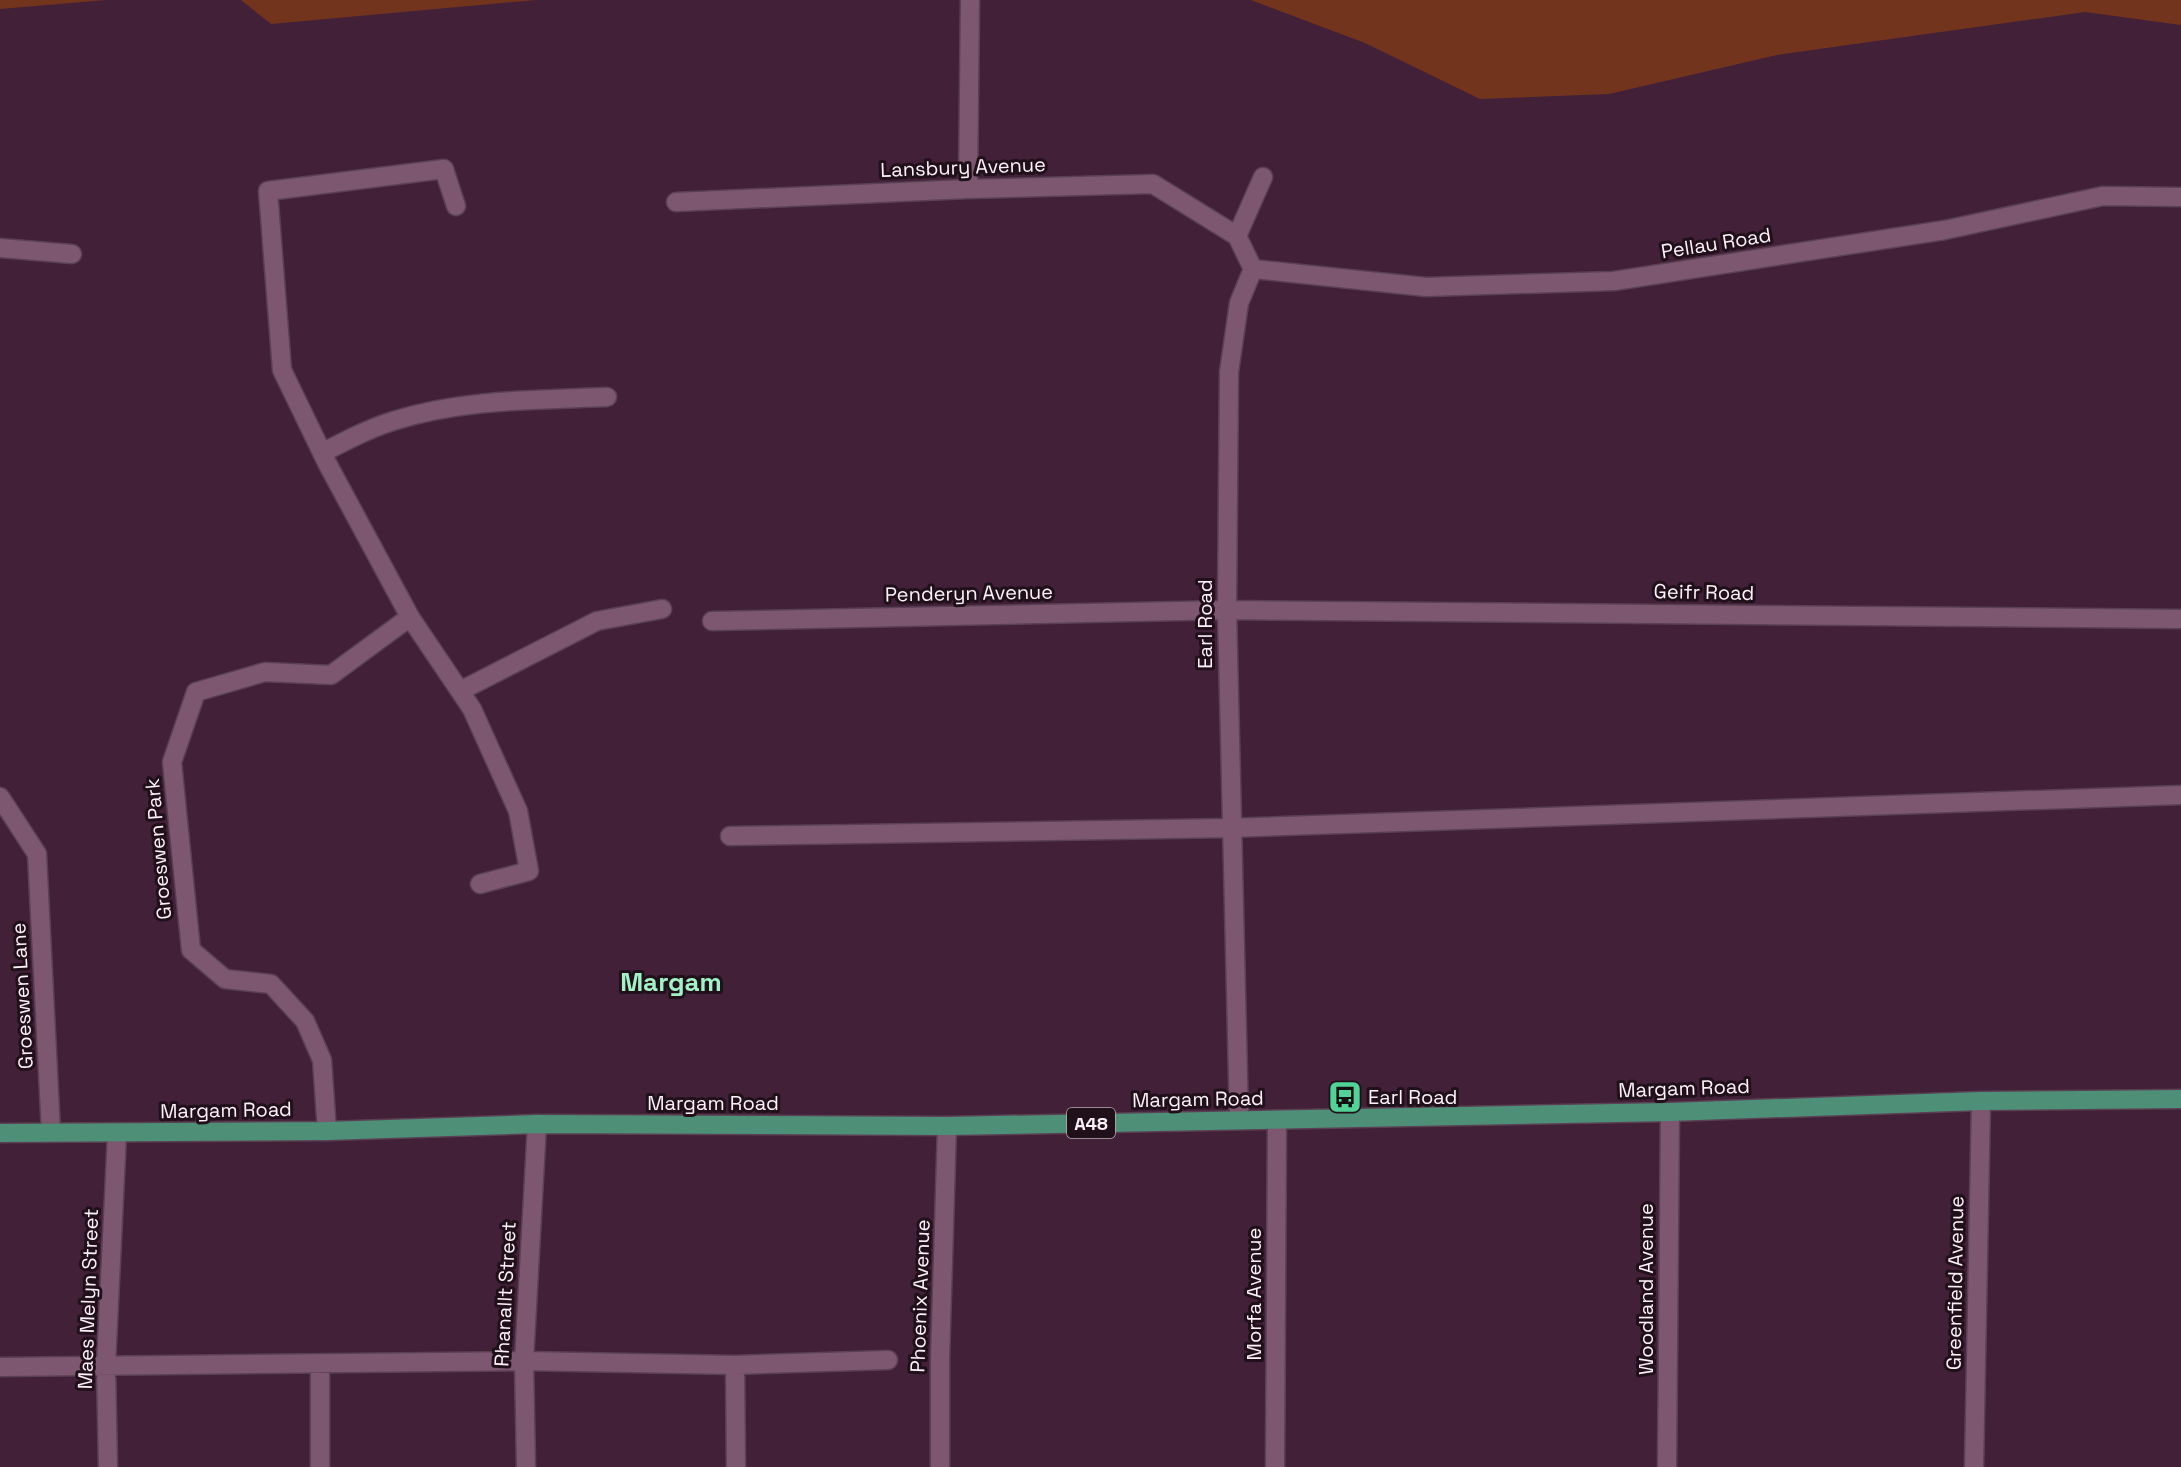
<svg xmlns="http://www.w3.org/2000/svg" width="2181" height="1467" font-family="'Space Grotesk',sans-serif">
  <style>
    .green { fill: #73341e }
    .lines { fill: none; stroke-linecap: round; stroke-linejoin: round }
    .minor-casing { stroke: #5a4053; stroke-width: 21 }
    .major-casing { stroke: #5a4053; stroke-width: 21 }
    .minor { stroke: #7d5770; stroke-width: 18 }
    .major { stroke: #4d8f77; stroke-width: 18 }
    .labels { text-anchor: middle; dominant-baseline: central; stroke-width: 6; stroke-linejoin: round; paint-order: stroke }
    .shield { fill: #1f101a; stroke: #baadb5; stroke-width: 1.5 }
    .shield-label { font-size: 18px; font-weight: bold; fill: #fdf0f8 }
    .street-label { font-size: 20px; fill: #fdf0f8; stroke: #1f101a }
    .poi-label { font-size: 20px; fill: #fdf0f8; stroke: #1f101a; text-anchor: start }
    .district-label { font-size: 26px; font-weight: bold; fill: #a1f2c6; stroke: #1f101a }
  </style>
  <rect width="100%" height="100%" fill="#422038"/>
  <!-- green -->
  <path class="green" d="M0 0H106L0 9Z
    M241 0H536L271 24Z
    M1251 0H2181V25L2085 12 1777 55 1609 94 1480 99 1365 43Z"/>
  <g class="lines">
    <!-- minor casing -->
    <g class="minor-casing">
      <path id="minor" d="M968 189 970 0
        M676 202 968 189 1153 184 1237 236
        M456 206 444 169 268 191 282 370 327 463 410 617 472 709 518 811 529 871 480 884
        M0 248 72 254
        M1253 269 1426 287 1614 281 1945 230 2103 196 2181 197
        M322 453C345 441 368 429 393 421 462 399 536 400 607 397
        M712 621 1227 610 2181 619
        M460 691 597 621 662 609
        M0 797 37 854 51 1132
        M730 836 1230 828 2181 795
        M1239 1119 1227 610 1229 372 1239 303 1253 269 1237 236 1263 177
        M327 1131 322 1060 305 1021 271 984 225 979 191 950 172 762 196 692 265 672 331 675 410 617
        M735 1365 736 1467
        M0 1367 524 1361 735 1365 888 1360
        M108 1467 106 1365 117 1134
        M320 1467V1364
        M526 1467 524 1361 537 1124
        M940 1467V1359L947 1126
        M1275 1467 1277 1121
        M1667 1467 1670 1112
        M1974 1467 1981 1101"/>
    </g>
    <!-- major casing -->
    <g class="major-casing">
      <path id="major" d="M0 1133 327 1131 537 1124 947 1126 1670 1112 1981 1101 2181 1099"/>
    </g>
    <!-- minor -->
    <use href="#minor" class="minor"/>
    <!-- major -->
    <use href="#major" class="major"/>
  </g>
  <!-- icons -->
  <defs>
    <g id="bus-square" transform="scale(1.725)"><rect x="-9" y="-9" width="18" height="18" rx="4" fill="#51d397" stroke="#1f101a"/><path d="M-5-6H5V4H4V6H2V4H-2V6H-4V4H-5ZM-3.5-4V0h7V-4ZM-3.5 1.2v1.5H-2V1.2ZM2 1.2v1.5H3.5V1.2Z" fill="#111"/></g>
  </defs>
  <g fill-rule="evenodd">
    <use href="#bus-square" x="1345" y="1097"/>
  </g>
  <g class="labels">
    <!-- shield labels -->
    <rect class="shield" x="1067" y="1108" width="48" height="30" rx="4.5"/>
    <g class="shield-label">
      <text x="1091" y="1123">A48</text>
    </g>
    <!-- street labels -->
    <g class="street-label">
      <text transform="translate(963 167) rotate(-2)">Lansbury Avenue</text>
      <text transform="translate(1716 243) rotate(-9)">Pellau Road</text>
      <text transform="translate(1704 592) rotate(1)">Geifr Road</text>
      <text transform="translate(969 593) rotate(-1)">Penderyn Avenue</text>
      <text transform="translate(1205 624) rotate(-90)">Earl Road</text>
      <text transform="translate(158 849) rotate(-95)">Groeswen Park</text>
      <text transform="translate(22 996) rotate(-93)">Groeswen Lane</text>
      <text transform="translate(1684 1088) rotate(-2)">Margam Road</text>
      <text transform="translate(1198 1099) rotate(-1)">Margam Road</text>
      <text x="713" y="1103">Margam Road</text>
      <text transform="translate(226 1110) rotate(-1)">Margam Road</text>
      <text transform="translate(1955 1283) rotate(-89)">Greenfield Avenue</text>
      <text transform="translate(1646 1289) rotate(-90)">Woodland Avenue</text>
      <text transform="translate(505 1294) rotate(-87)">Rhanallt Street</text>
      <text transform="translate(1254 1294) rotate(-90)">Morfa Avenue</text>
      <text transform="translate(920 1296) rotate(-88)">Phoenix Avenue</text>
      <text transform="translate(88 1299) rotate(-88)">Maes Melyn Street</text>
    </g>
    <!-- poi labels -->
    <g class="poi-label">
      <text x="1368" y="1097">Earl Road</text>
    </g>
    <!-- district labels -->
    <g class="district-label">
      <text x="671" y="982">Margam</text>
    </g>
  </g>
</svg>
